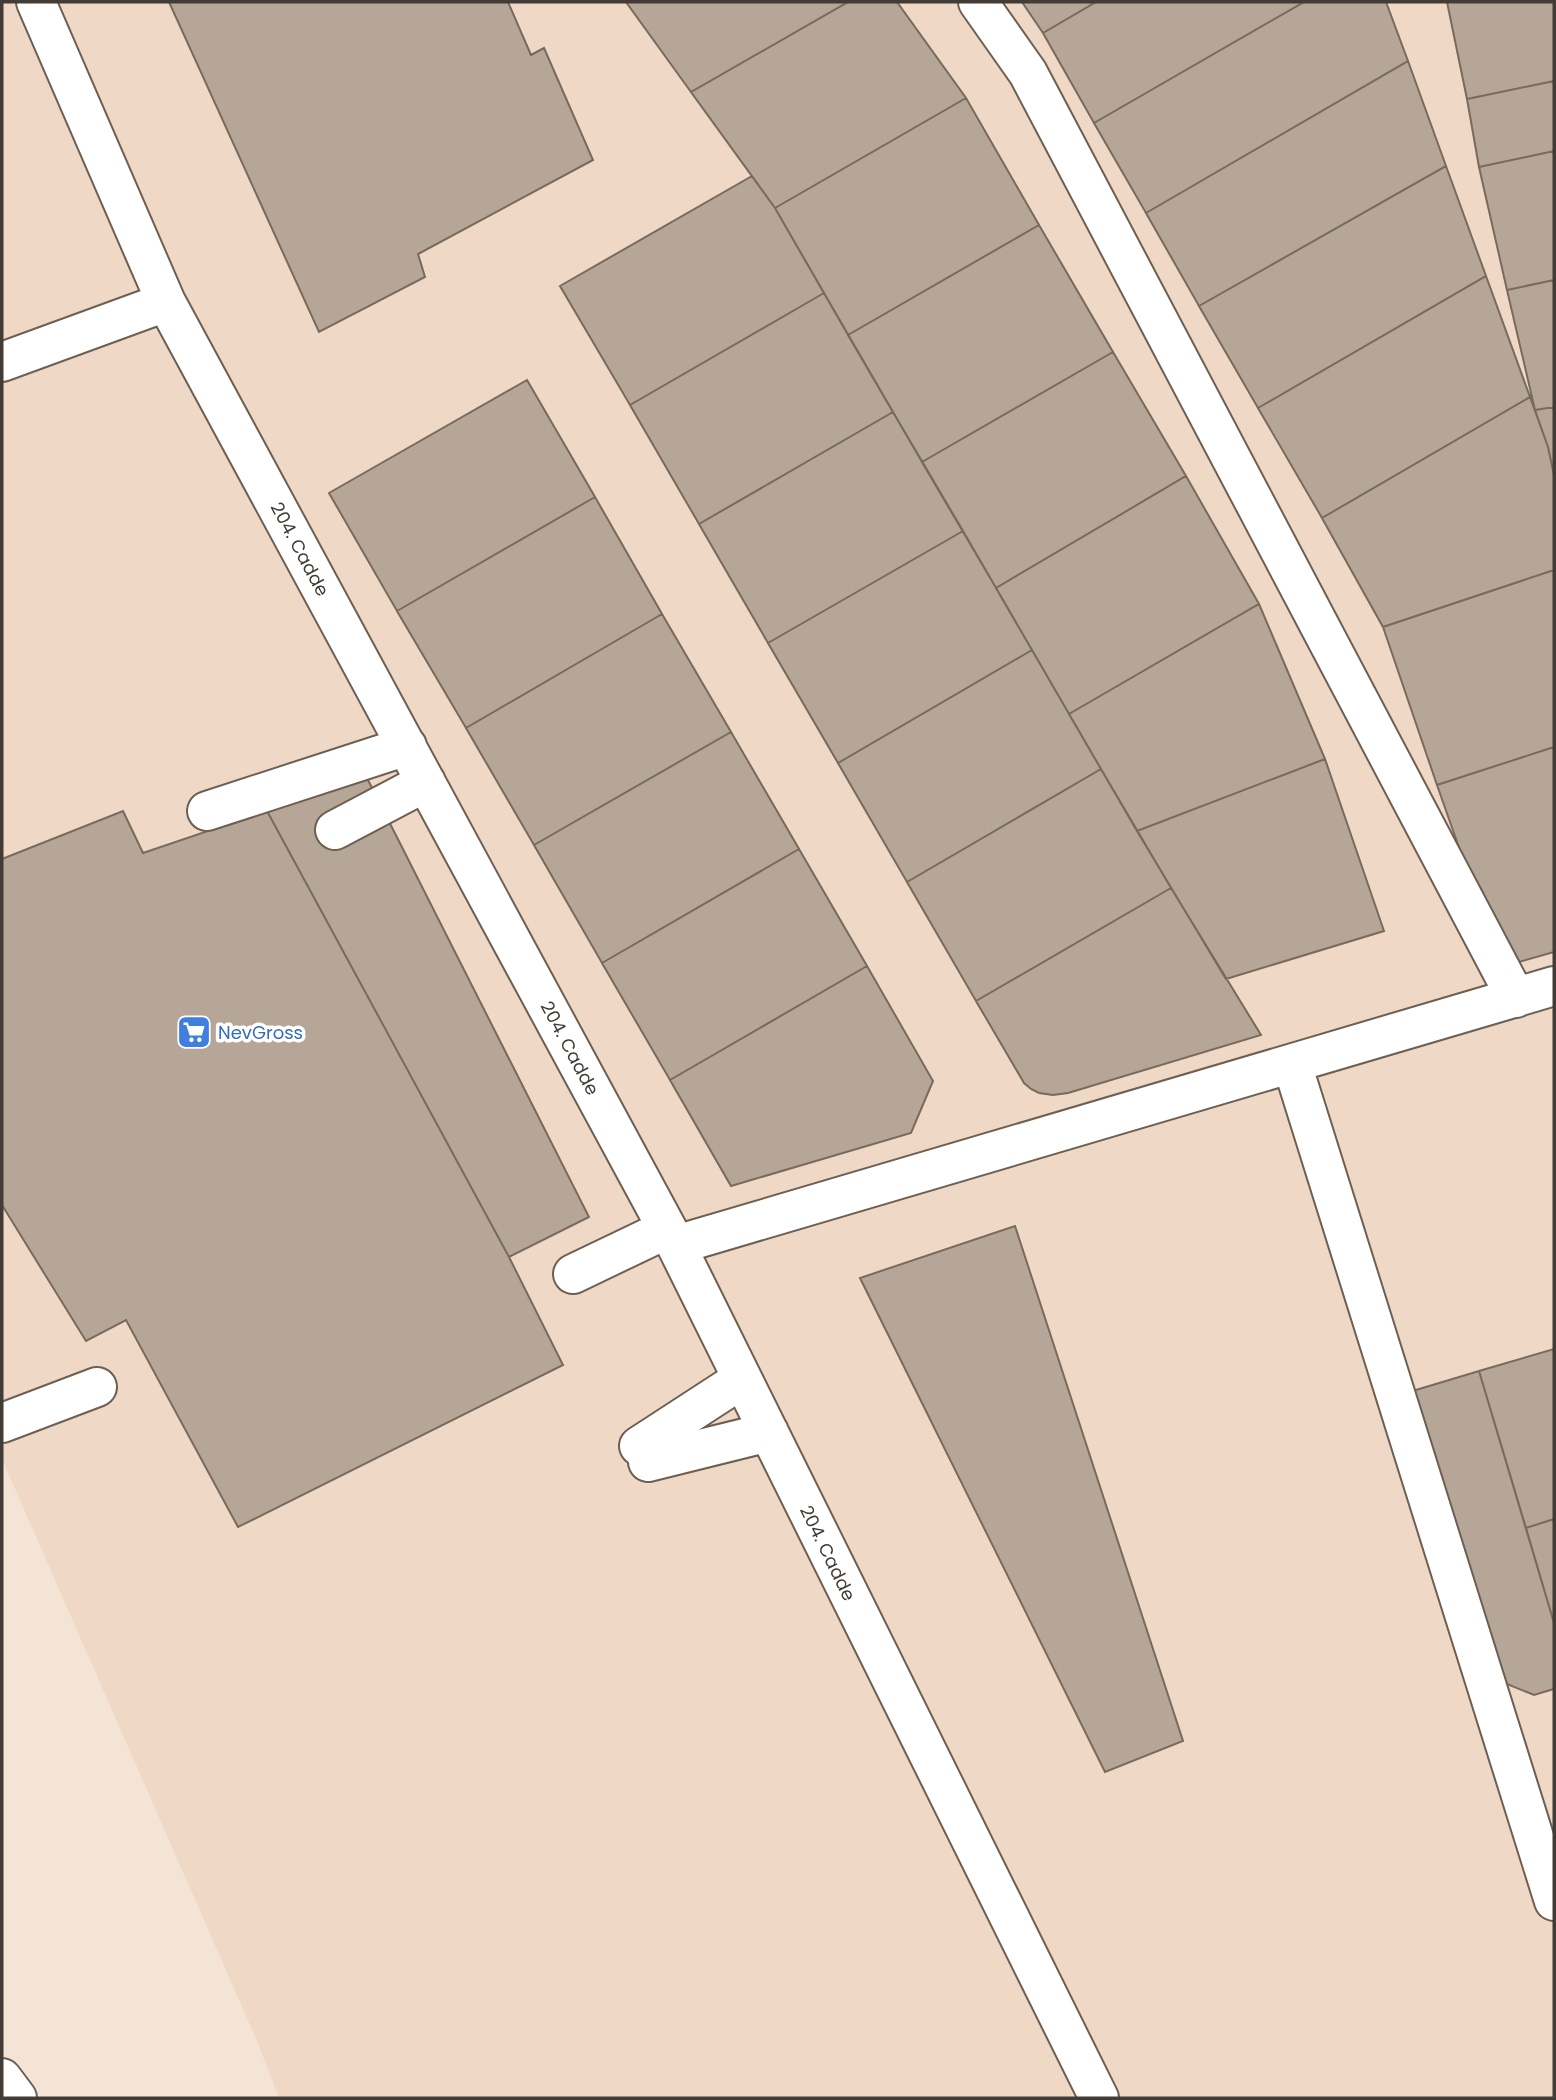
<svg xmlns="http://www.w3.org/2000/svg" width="1556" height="2100" font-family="Poppins,sans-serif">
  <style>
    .built { fill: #efd8c5 }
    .building { fill: #b6a698; stroke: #786a5d; stroke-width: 2 }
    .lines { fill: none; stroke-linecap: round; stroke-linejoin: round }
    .minor-casing { stroke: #6d5f52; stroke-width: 42 }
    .minor { stroke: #fff; stroke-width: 38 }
    .labels { text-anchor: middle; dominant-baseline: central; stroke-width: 7; stroke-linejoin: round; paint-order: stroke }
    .street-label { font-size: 18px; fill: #423b36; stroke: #fff }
    .shop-label { font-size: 18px; fill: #366cbe; stroke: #fff; text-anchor: start }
  </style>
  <rect width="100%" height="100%" fill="#f4e4d5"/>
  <!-- built -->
  <path class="built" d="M2 2H1554V2098H279L257 2041 2 1459Z"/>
  <!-- building -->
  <path class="building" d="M169 2H508L531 55 544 48 593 160 418 254 425 277 319 332Z
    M626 2H848L691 92Z
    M848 2H897L966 98 775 208 691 92Z
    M1022 2H1096L1043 33Z
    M1096 2H1304L1094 123 1043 33Z
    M1304 2H1386L1408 61 1146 213 1094 123Z
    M1447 2H1554V81L1467 99Z
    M1408 61 1446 166 1199 306 1146 213Z
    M1554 81V151L1479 167 1467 99Z
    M966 98 1039 225 848 335 775 208Z
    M1554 151V280L1507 290 1479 167Z
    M1446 166 1486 276 1258 408 1199 306Z
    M752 176 775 208 824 293 630 405 560 286Z
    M1039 225 1113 352 922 462 848 335Z
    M1486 276 1530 397 1322 518 1258 408Z
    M1554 280V407L1535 410 1507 290Z
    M824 293 893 412 699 524 630 405Z
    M1113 352 1186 476 996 588 922 462Z
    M527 380 595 497 397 611 329 493Z
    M1530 397 1548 447 1554 475V570L1383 627 1322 518Z
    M1554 407V475L1548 447 1535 410Z
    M893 412 963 531 768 643 699 524Z
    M1186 476 1259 604 1069 714 996 588Z
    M595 497 662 614 466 728 397 611Z
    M963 531 1032 650 838 763 768 643Z
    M1554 570V747L1437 785 1383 627Z
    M1259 604 1325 759 1137 831 1069 714Z
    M662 614 731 732 534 845 466 728Z
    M1032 650 1101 769 907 882 838 763Z
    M731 732 799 849 602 963 534 845Z
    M1554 747V952L1501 967 1437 785Z
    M1325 759 1384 931 1226 979 1137 831Z
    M1101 769 1171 888 976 1001 907 882Z
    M367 778 589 1217 509 1257 267 811Z
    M123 811 143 853 267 811 509 1257 563 1365 238 1527 126 1320 86 1341 2 1205V859Z
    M799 849 867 966 670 1080 602 963Z
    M1171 888 1261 1035 1068 1093 1053 1095 1039 1093 1031 1089 1024 1083 976 1001Z
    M867 966 933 1081 911 1133 731 1186 670 1080Z
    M1015 1226 1183 1741 1105 1772 860 1278Z
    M1554 1349V1519L1526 1528 1479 1371Z
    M1479 1371 1554 1623V1689L1534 1695 1492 1678 1406 1393Z
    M1554 1519V1623L1526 1528Z"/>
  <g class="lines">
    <!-- minor casing -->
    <g class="minor-casing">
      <path id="minor" d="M36 2 166 302 676 1245 1099 2098
        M978 2 1028 73 1516 998
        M2 362 166 302
        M207 811 407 746
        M335 830 426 782
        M1292 1064 1554 1901
        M676 1245 1554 986
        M573 1274 667 1229
        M2 1423 97 1387
        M639 1446 742 1379
        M648 1462 769 1432
        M2 2078 17 2098"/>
    </g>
    <!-- minor -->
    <use href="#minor" class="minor"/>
  </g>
  <!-- icons -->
  <defs>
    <g id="supermarket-square" transform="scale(1.75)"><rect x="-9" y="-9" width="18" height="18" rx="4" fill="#3f7fe0" stroke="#fff"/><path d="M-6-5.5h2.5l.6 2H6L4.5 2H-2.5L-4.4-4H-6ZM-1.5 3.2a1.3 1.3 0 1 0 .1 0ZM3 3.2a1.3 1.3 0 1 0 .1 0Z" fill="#fff"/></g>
  </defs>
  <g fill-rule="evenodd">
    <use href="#supermarket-square" x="194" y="1032"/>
  </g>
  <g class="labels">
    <!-- street labels -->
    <g class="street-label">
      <text transform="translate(300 549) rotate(62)">204. Cadde</text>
      <text transform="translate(570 1048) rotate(62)">204. Cadde</text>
      <text transform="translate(828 1553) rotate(64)">204. Cadde</text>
    </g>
    <!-- shop labels -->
    <g class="shop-label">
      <text x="218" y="1032">NevGross</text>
    </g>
  </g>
  <!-- border -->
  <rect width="1556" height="2100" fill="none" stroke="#423b36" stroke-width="7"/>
</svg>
